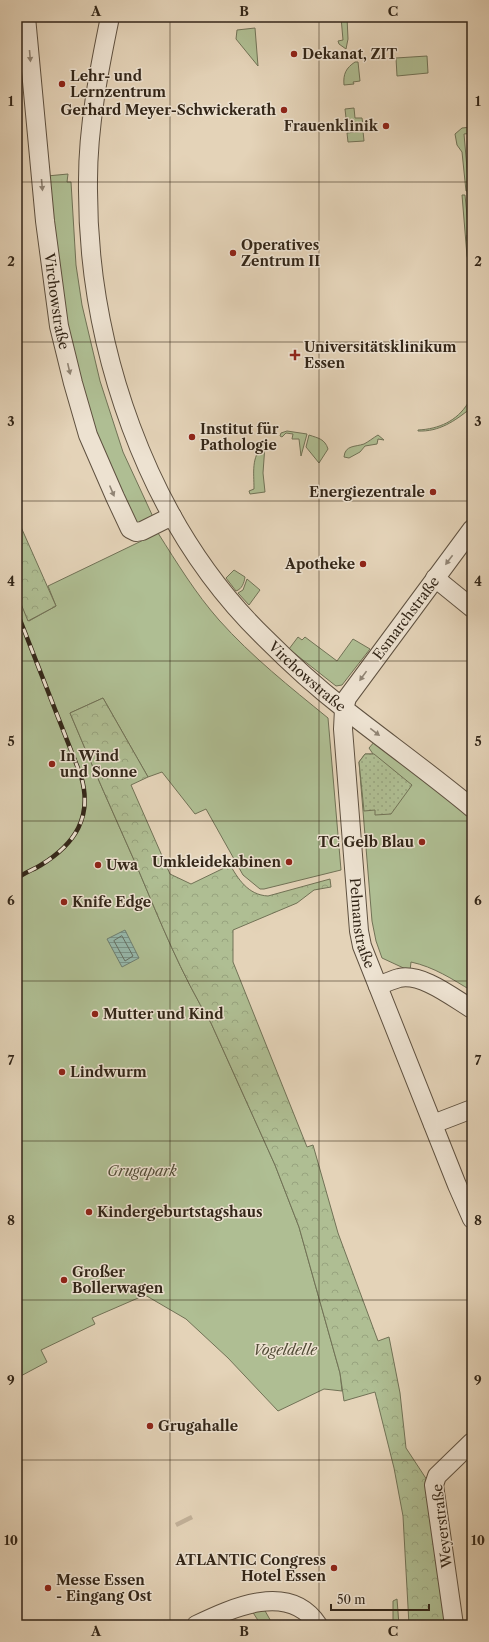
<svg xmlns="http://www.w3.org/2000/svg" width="489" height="1642" font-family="'Libre Caslon Text',serif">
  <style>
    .green { fill: #afbe93; stroke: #717256 }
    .forest { fill: url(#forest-crowns); stroke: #717256 }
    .garden { fill: url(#garden-dots); stroke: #717256 }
    .water { fill: url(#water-rules); stroke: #6e7e70 }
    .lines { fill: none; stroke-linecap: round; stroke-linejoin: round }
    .shore { stroke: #646f62; stroke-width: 1 }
    .minor-tunnel { stroke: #c1b098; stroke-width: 18; stroke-dasharray: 18 9; stroke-linecap: butt }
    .minor-casing { stroke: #5f5140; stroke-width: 20 }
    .minor { stroke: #ede2d1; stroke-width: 18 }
    .rail-casing { stroke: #332618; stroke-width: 4.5 }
    .rail { stroke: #ede2d1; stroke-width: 3; stroke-dasharray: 9; stroke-linecap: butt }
    .oneway { fill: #908474 }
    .grid { fill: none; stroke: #332618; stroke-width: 1; stroke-opacity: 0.55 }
    .poi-dot { fill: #8f2418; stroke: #ede2d1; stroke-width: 1.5 }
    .labels { text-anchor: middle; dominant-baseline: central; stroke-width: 3; stroke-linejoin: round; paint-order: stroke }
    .poi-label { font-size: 14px; font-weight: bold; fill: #332618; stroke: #ede2d1; text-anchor: start }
    .street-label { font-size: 14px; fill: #332618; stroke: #ede2d1 }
    .park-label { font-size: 14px; font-style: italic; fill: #524c37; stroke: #ede2d1 }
    .neatline { fill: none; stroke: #332618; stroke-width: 1.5 }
    .grid-label { font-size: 13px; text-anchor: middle; font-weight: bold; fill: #332618 }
  </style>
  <defs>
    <pattern id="forest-crowns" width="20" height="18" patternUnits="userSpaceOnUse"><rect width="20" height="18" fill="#afbe93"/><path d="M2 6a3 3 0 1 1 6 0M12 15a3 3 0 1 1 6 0" fill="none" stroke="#97a37e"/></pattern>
    <pattern id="garden-dots" width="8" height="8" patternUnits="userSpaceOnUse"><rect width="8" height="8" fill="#afbe93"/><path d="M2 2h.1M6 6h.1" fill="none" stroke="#97a37e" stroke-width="1.8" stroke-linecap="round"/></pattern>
    <pattern id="water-rules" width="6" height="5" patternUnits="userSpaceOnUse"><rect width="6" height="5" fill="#96b8ab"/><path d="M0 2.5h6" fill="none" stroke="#7b958a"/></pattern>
  </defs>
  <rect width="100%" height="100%" fill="#e4d3b8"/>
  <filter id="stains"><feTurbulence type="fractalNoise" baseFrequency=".005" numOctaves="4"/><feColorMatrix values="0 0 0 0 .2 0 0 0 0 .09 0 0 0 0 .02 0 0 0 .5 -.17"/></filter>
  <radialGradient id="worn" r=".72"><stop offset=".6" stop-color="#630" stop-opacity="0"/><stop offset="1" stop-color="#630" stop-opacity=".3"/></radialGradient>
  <!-- green -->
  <path class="green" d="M341 17H347L348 39 346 49 339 44 338 41 343 40Z
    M255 28 258 66 236 39 237 30Z
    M427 56 428 73 397 76 396 58Z
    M355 62H358L360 81 353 82 354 84 344 85C343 74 346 68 355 62Z
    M354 108 355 118H362L363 125 347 127 345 109Z
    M472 127V133L464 134 469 191H466L462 152 457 145 455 134 462 128Z
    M363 131 364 141 348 142 347 133Z
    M68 174 67 182H71L76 265 82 305 100 381 123 452 154 519 146 523H136L96 440 64 329 47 176Z
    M462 195H465L469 235H467V241H469L470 259 468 260 467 256Z
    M468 403 472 404 471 408C455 421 439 432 418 431V430C439 429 457 421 468 403Z
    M287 431 307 434 301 456 299 439H292L293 434 286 433 282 437 280 436 281 433Z
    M309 435C318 438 325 439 328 449L319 463 306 447Z
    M378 435 384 440 378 439 377 444 365 446 360 452 349 458 344 457C345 445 355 447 364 444 368 442 373 438 378 435Z
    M263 445H265L263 473 265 492 250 494 249 491 254 489C254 472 251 458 263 445Z
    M158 533C177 563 196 594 219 620 252 657 290 687 328 718L341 870 264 889H260L243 875 206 809 195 814 162 772 148 777 103 698 70 713C92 766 115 817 138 869 160 921 181 974 211 1023L275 1165 299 1227 340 1373 342 1391 324 1389 278 1411 228 1358 186 1319 145 1295 92 1318 95 1324 41 1350 47 1362 17 1378V594L29 621 56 606 48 586Z
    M234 570 245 577C244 583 242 589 236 591L226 578Z
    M247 579 260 590 249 605 238 593 243 590Z
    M298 637 302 640 305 637 337 661 353 639 370 649 342 685 336 686 289 649Z
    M375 741 472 816V991C452 979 434 967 411 962L410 971 382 958 376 941 372 921 359 762 365 754H373L369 748Z
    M397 1599 399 1625H393V1601Z
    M264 1609 273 1625H261L252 1611Z"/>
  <!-- forest -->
  <path class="forest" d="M17 518 56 606 28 621 17 594Z
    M103 698 148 777 131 785 170 874 191 884 222 869 229 863C238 879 248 895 268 896L330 879 331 887 314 890 297 903 233 930V962L307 1147 313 1145 338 1233 378 1341 389 1337 400 1393 406 1448 429 1483 449 1625H409L403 1516 394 1468 375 1392 344 1401 340 1373 299 1227 275 1165 211 1023C181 974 160 921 138 869 115 817 92 766 70 713Z"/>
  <!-- garden -->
  <path class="garden" d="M365 754H374L412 785 391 814 375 815V810L364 811 359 762Z"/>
  <!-- water -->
  <path class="water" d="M125 930 139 958 122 967 107 939Z"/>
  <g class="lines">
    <!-- shore -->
    <path class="shore" d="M122 936 133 956 125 961 114 941Z"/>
    <!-- minor-tunnel -->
    <path class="minor-tunnel" d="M183 1519 185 1523"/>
    <!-- minor casing -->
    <g class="minor-casing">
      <g id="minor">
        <path id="s1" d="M26 17 45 221 59 326 73 383 88 435 115 497 130 529 136 532 142 531 172 516"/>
        <path id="s2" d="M110 17C99 70 88 126 88 180 86 343 146 523 265 638 289 662 315 686 342 707 385 741 430 773 472 808"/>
        <path id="s3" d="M472 529 347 698 344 709 343 729 359 931 362 946 457 1185 472 1219"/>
        <path d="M435 578 472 608"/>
        <path d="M378 986C385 983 392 980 399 978 422 973 452 997 472 1009"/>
        <path d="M433 1124 472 1109"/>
        <path d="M196 1625C232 1608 289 1581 318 1625"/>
        <path d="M454 1625 434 1485 437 1476 472 1442"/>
      </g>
    </g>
    <!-- minor -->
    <use href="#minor" class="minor"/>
    <!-- rail casing -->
    <g class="rail-casing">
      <path id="rail" d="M17 612 81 776C93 817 75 844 41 865 33 870 23 873 17 879"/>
    </g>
    <!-- rail -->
    <use href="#rail" class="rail"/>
  </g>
  <!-- one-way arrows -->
  <defs><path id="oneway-solid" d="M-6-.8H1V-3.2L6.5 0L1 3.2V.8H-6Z"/></defs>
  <g class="oneway">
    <use href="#oneway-solid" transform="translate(30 56) rotate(85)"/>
    <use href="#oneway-solid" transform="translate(42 185) rotate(85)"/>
    <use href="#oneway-solid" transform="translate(69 369) rotate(77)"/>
    <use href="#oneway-solid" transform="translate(112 491) rotate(67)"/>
    <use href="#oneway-solid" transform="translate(449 560) rotate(127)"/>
    <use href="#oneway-solid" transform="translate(363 676) rotate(126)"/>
    <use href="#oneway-solid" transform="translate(375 732) rotate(38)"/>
  </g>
  <!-- grid -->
  <path class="grid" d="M170 17V1625M319 17V1625M17 182H472M17 342H472M17 501H472M17 661H472M17 821H472M17 981H472M17 1141H472M17 1300H472M17 1460H472"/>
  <!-- markers -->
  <g class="poi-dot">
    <circle cx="294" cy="54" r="4"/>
    <circle cx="62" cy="84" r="4"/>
    <circle cx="284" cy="110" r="4"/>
    <circle cx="386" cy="126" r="4"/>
    <circle cx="233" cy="253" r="4"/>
    <path d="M293 349h4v4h4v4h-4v4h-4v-4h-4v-4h4z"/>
    <circle cx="192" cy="437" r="4"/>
    <circle cx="433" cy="492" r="4"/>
    <circle cx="363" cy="564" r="4"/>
    <circle cx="52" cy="764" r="4"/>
    <circle cx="422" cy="842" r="4"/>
    <circle cx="289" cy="862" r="4"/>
    <circle cx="98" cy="865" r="4"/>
    <circle cx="64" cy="902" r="4"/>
    <circle cx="95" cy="1014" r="4"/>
    <circle cx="62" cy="1072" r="4"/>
    <circle cx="89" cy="1212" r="4"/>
    <circle cx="64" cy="1280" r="4"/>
    <circle cx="150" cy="1426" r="4"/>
    <circle cx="334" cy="1568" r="4"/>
    <circle cx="48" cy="1588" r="4"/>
  </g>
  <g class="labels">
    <!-- poi labels -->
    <g class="poi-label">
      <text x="302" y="54">Dekanat, ZIT</text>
      <text x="70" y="76">Lehr- und<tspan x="70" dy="16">Lernzentrum</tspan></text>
      <text x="276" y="110" text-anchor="end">Gerhard Meyer-Schwickerath</text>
      <text x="378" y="126" text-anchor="end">Frauenklinik</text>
      <text x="241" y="245">Operatives<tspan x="241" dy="16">Zentrum II</tspan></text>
      <text x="304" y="347">Universitätsklinikum<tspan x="304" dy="16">Essen</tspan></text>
      <text x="200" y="429">Institut für<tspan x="200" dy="16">Pathologie</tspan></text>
      <text x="425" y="492" text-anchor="end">Energiezentrale</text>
      <text x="355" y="564" text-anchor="end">Apotheke</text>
      <text x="60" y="756">In Wind<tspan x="60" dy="16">und Sonne</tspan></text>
      <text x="414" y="842" text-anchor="end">TC Gelb Blau</text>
      <text x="281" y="862" text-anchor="end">Umkleidekabinen</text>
      <text x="106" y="865">Uwa</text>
      <text x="72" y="902">Knife Edge</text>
      <text x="103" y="1014">Mutter und Kind</text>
      <text x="70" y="1072">Lindwurm</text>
      <text x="97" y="1212">Kindergeburtstagshaus</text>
      <text x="72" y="1272">Großer<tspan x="72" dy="16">Bollerwagen</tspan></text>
      <text x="158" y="1426">Grugahalle</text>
      <text x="326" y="1560" text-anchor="end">ATLANTIC Congress<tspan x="326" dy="16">Hotel Essen</tspan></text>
      <text x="56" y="1580">Messe Essen<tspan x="56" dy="16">- Eingang Ost</tspan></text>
    </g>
    <!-- street labels -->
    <g class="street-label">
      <text stroke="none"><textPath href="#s1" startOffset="286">Virchowstraße</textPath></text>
      <text transform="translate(406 618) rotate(-53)">Esmarchstraße</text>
      <text stroke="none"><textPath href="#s2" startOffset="726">Virchowstraße</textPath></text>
      <text stroke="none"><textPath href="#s3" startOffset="437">Pelmanstraße</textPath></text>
      <text transform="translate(442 1526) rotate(-97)">Weyerstraße</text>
    </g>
    <!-- park labels -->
    <g class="park-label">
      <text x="142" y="1171">Grugapark</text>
      <text x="285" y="1350">Vogeldelle</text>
    </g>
  </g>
  <!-- margin -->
  <rect width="489" height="1642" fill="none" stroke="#e4d3b8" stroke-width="44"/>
  <!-- scale -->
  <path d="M331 1604v6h98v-6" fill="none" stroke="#332618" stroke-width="2"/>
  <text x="337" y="1604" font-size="12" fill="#332618" stroke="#ede2d1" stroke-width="3" paint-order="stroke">50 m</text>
  <rect x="22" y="22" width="445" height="1598" class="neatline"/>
  <g class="grid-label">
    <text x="96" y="16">A</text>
    <text x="244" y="16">B</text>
    <text x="393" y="16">C</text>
    <text x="11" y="106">1</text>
    <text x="478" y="106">1</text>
    <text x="11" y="266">2</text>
    <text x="478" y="266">2</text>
    <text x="11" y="426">3</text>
    <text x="478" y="426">3</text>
    <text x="11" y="586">4</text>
    <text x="478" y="586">4</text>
    <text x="11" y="746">5</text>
    <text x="478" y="746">5</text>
    <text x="11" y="905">6</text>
    <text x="478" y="905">6</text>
    <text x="11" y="1065">7</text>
    <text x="478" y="1065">7</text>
    <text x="11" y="1225">8</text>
    <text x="478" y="1225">8</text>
    <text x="11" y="1385">9</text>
    <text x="478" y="1385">9</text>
    <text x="11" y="1545">10</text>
    <text x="478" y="1545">10</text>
    <text x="96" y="1636">A</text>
    <text x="244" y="1636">B</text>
    <text x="393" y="1636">C</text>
  </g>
  <rect width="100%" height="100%" filter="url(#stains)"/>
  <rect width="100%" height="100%" fill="url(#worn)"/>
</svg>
